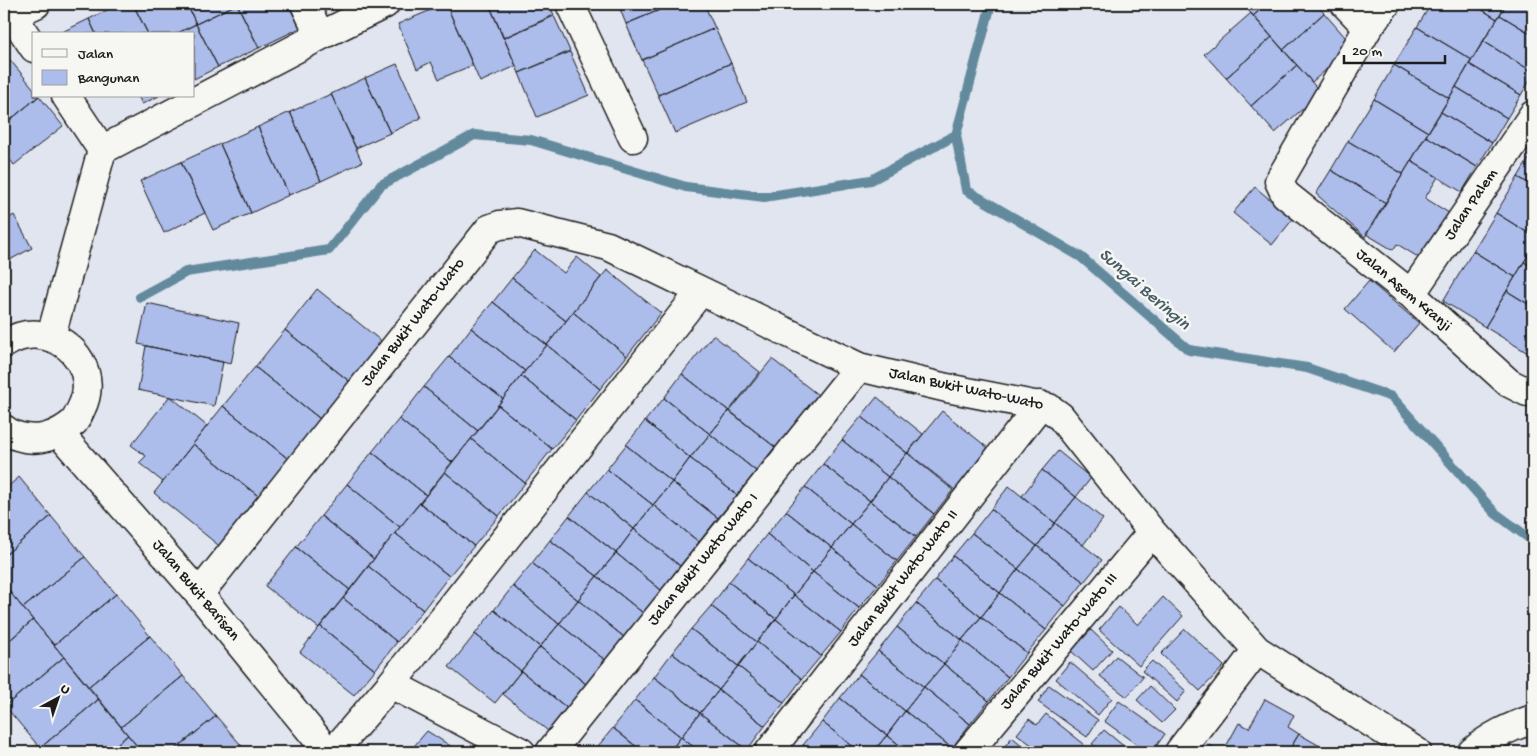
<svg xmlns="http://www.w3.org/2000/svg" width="1537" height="756" font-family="'Gochi Hand',sans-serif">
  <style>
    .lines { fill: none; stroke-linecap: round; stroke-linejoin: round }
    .stream { stroke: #628a9c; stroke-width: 10 }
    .building { fill: #acbceb; stroke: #1c1c1c }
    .street-casing { stroke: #1c1c1c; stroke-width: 31 }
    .street { stroke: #f6f6f2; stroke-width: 28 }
    .labels { text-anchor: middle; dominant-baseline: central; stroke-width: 5; stroke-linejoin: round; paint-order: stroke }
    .street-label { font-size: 16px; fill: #1c1c1c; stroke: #f6f6f2 }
    .water-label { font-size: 18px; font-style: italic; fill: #455c67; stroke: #f6f6f2 }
  </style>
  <rect width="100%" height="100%" fill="#e0e5f0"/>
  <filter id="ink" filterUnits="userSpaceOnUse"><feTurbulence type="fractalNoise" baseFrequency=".02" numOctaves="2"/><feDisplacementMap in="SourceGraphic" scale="10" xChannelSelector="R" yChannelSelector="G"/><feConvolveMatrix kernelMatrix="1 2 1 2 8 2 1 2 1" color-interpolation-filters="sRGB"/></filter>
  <g filter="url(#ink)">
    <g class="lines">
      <!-- stream -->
      <path class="stream" d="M991 4 956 135 966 190 1081 257 1189 350 1307 368 1392 397 1495 513 1533 541
        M140 297 186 272 329 250 381 185 474 135 531 140 686 187 764 197 871 180 956 135"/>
    </g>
    <!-- building -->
    <path class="building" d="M119 4H133L148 34H96L89 19Z
      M133 4H187L196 24 176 34H148Z
      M187 4H237L196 24Z
      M237 4 259 48 218 67 196 24Z
      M237 4H288L300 28 259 48Z
      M332 4H348L335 10Z
      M445 4H446L473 65 439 79 431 62 417 69 398 24Z
      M446 4H489L516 66 480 82Z
      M489 4H549L554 15 503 38Z
      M618 4H674L626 24Z
      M674 4H704L715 28 642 60 626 24Z
      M1243 4H1267L1253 16Z
      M1267 4H1316L1324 13 1283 50 1253 16Z
      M1431 4H1473L1497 19 1472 60 1417 27Z
      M1473 4H1506L1497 19Z
      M1506 4H1533V35L1500 15Z
      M1251 13 1272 37 1226 78 1204 54Z
      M1324 13 1353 46 1312 82 1283 50Z
      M1500 15 1533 35V72L1483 41Z
      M554 16 570 51 519 73 504 38Z
      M89 19 96 34H58Z
      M196 24 218 67 194 79V34H176Z
      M1417 27 1472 60 1449 98 1394 65Z
      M715 28 731 63 658 95 642 60Z
      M1272 37 1297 65 1251 106 1226 78Z
      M1483 41 1533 72V75L1521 95 1469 64Z
      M570 52 589 95 537 117 519 73Z
      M4 53 11 61 4 67Z
      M11 61 34 89V96H39L4 125V67Z
      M731 63 747 102 675 133 658 95Z
      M397 64 421 118 390 133 365 78Z
      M1469 64 1521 95 1507 118 1456 87Z
      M1297 65 1321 93 1275 133 1251 106Z
      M1394 65 1449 98 1428 132 1374 99Z
      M365 78 390 133 356 148 331 94Z
      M1456 87 1507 118 1492 143 1441 112Z
      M331 94 362 162 321 181 290 112Z
      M39 96 63 126 14 165 4 152V125Z
      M138 96H159L142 104Z
      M1374 99 1428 132 1403 174 1348 141Z
      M290 112 321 181 289 195 258 127Z
      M1441 112 1492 143 1477 167 1426 136Z
      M258 127 289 195 251 213 220 144Z
      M1426 136 1477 167 1462 192 1411 161Z
      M1348 141 1403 174 1386 203 1331 170Z
      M220 144 251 213 213 230 181 162Z
      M1533 152V186L1518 177Z
      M1411 161 1438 177 1425 198 1449 213 1421 259 1397 244 1393 250 1366 234Z
      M181 162 205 213 164 233 140 181Z
      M1331 170 1386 203 1365 237 1316 194Z
      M1518 177 1533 186V236L1496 213Z
      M1255 187 1293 219 1272 245 1233 213Z
      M1496 213 1533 236V247L1515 277 1473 251Z
      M14 215 32 248 4 263V221Z
      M1533 247V267L1524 262Z
      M535 250 564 273 577 257 601 277 566 321 512 278Z
      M1473 251 1515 277 1485 327 1443 301Z
      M1524 262 1533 267V307L1507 291Z
      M607 270 661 313 627 356 573 312Z
      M512 278 566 321 547 345 493 302Z
      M1369 281 1419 323 1394 352 1345 309Z
      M317 289 386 345 354 385 285 330Z
      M1507 291 1533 307V356L1485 327Z
      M493 302 547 345 525 371 471 328Z
      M147 303 239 323 231 364 138 344Z
      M573 312 627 356 600 389 547 345Z
      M471 328 525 371 503 399 449 357Z
      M285 330 354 385 324 422 255 367Z
      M713 335 760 372 729 411 682 374Z
      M547 345 600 389 576 420 521 376Z
      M146 346 223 362 214 406 138 390Z
      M449 357 503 399 478 431 424 387Z
      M772 359 818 395 776 448 730 411Z
      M255 367 324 422 292 462 223 406Z
      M682 374 729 411 710 434 664 398Z
      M521 376 576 420 552 449 498 405Z
      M424 387 478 431 452 462 399 419Z
      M170 396 207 426 163 482 139 463 146 456 131 445Z
      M877 397 923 434 907 453 861 417Z
      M664 398 710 434 690 458 645 421Z
      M498 405 552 449 525 483 471 439Z
      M223 406 292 462 262 499 193 444Z
      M729 411 775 447 756 471 710 434Z
      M942 411 988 448 955 490 908 453Z
      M861 417 907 453 888 477 842 440Z
      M399 419 452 462 426 495 372 452Z
      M645 421 690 458 672 482 626 445Z
      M710 434 756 471 737 495 690 458Z
      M471 439 525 483 499 516 445 472Z
      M842 440 888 477 870 501 823 464Z
      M193 444 262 499 223 549 154 493Z
      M626 445 672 482 653 505 607 469Z
      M1058 451 1091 478 1076 497 1042 470Z
      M372 452 426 495 400 527 347 484Z
      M907 453 953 490 934 514 888 477Z
      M690 458 737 495 718 518 672 482Z
      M823 464 870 501 851 524 805 487Z
      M607 469 653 505 634 529 588 492Z
      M1042 470 1076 497 1055 523 1022 496Z
      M445 472 499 516 474 546 420 503Z
      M19 477 51 516 4 556V490Z
      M888 477 934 514 916 537 870 501Z
      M672 482 718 518 699 542 653 505Z
      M347 484 400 527 374 559 321 516Z
      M1009 486 1055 523 1037 546 991 509Z
      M805 487 851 524 832 548 786 511Z
      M588 492 634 529 616 553 569 516Z
      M1076 497 1103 519 1083 545 1055 523Z
      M870 501 916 537 897 561 851 524Z
      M420 503 474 546 449 576 395 533Z
      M653 505 699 542 680 566 634 529Z
      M991 509 1037 546 1018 569 972 533Z
      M786 511 832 548 813 572 767 534Z
      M51 516 85 557 23 608 4 585V556Z
      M321 516 374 559 350 590 296 547Z
      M569 516 616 553 597 576 550 540Z
      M1055 523 1102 560 1084 582 1037 546Z
      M851 524 897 561 878 585 832 548Z
      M634 529 680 566 661 590 616 553Z
      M395 533 449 576 423 610 368 566Z
      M972 533 1018 569 1000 593 953 556Z
      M767 534 813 572 794 595 748 558Z
      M550 540 597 576 578 600 532 563Z
      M1037 546 1084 582 1065 606 1018 569Z
      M296 547 350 590 319 628 265 586Z
      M832 548 878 585 859 608 813 572Z
      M616 553 661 590 643 613 597 576Z
      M953 556 1000 593 981 617 935 580Z
      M85 557 116 594 54 645 23 608Z
      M748 558 794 595 776 619 729 582Z
      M532 563 578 600 559 624 513 586Z
      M368 566 423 610 397 642 343 598Z
      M1018 569 1065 606 1046 630 1000 593Z
      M813 572 859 608 841 632 794 595Z
      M597 576 643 613 624 637 578 600Z
      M935 580 981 617 962 640 916 603Z
      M729 582 776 619 757 642 711 606Z
      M4 585 33 620 4 645Z
      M513 586 559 624 540 647 494 610Z
      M1000 593 1046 630 1027 653 981 617Z
      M116 594 150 636 88 687 54 645Z
      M794 595 841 632 821 656 776 619Z
      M1163 597 1183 616 1139 666 1099 630 1119 607 1138 625Z
      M343 598 397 642 375 670 320 626Z
      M578 600 624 637 605 660 559 624Z
      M916 603 962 640 944 664 897 627Z
      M711 606 757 642 738 666 691 629Z
      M494 610 540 647 521 671 475 634Z
      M981 617 1027 653 1008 677 962 640Z
      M776 619 821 656 802 679 757 642Z
      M33 620 64 657 5 706 4 645Z
      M559 624 605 660 586 684 540 647Z
      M320 626 375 670 354 695 300 652Z
      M897 627 944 664 924 687 878 651Z
      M691 629 738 666 719 690 672 653Z
      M1185 629 1224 666 1200 691 1161 654Z
      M1091 630 1112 650 1093 671 1071 651Z
      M475 634 521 671 495 703 449 667Z
      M150 636 183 676 121 727 88 687Z
      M962 640 1008 677 989 701 944 664Z
      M757 642 802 679 784 703 738 666Z
      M540 647 586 684 567 708 521 671Z
      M878 651 924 687 905 711 859 674Z
      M672 653 719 690 700 713 654 677Z
      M1116 656 1143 677 1127 697 1100 676Z
      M64 657 99 699 40 748 5 706Z
      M1152 661 1186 691 1177 702 1142 671Z
      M1070 662 1112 698 1098 715 1056 679Z
      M944 664 989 701 970 724 924 687Z
      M738 666 784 703 765 726 719 690Z
      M521 671 567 708 548 731 503 694Z
      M859 674 905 711 887 735 840 698Z
      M183 676 216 716 172 752H142L121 727Z
      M654 677 700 713 681 737 635 700Z
      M1049 685 1098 720 1087 737 1038 702Z
      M1150 686 1175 710 1162 723 1137 700Z
      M924 687 970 724 952 748 905 711Z
      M719 690 765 726 747 750 700 713Z
      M840 698 887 735 873 752H860L822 722Z
      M99 699 128 735 107 752H43L40 748Z
      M1265 699 1294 715 1288 727 1299 734 1288 752H1223L1239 723 1249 728Z
      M635 700 681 737 669 752H643L613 728Z
      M1119 701 1165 734 1152 752H1147L1104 721Z
      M905 711 952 748 948 752H908L887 735Z
      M700 713 747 750 745 752H700L681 737Z
      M1046 714 1084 744 1077 752H1041L1017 734 1029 719 1037 725Z
      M216 716 247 752H172Z
      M822 722 860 752H812L803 745Z
      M613 728 643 752H593Z
      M1104 730 1131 752H1102L1092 744Z
      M427 731 460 752H409Z
      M1299 734 1327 750 1326 752H1288Z
      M128 735 142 752H107Z
      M887 735 908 752H873Z
      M681 737 700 752H669Z
      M1012 737 1030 752H1013L1005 746Z
      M1207 744 1223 752H1202Z
      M803 745 812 752H797Z"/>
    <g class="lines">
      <!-- street casing -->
      <g class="street-casing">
        <path id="street" d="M305 4 320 36
          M570 4 633 138
          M1345 4 1368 28
          M1386 4 1368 28 1279 181 1285 194 1411 294 1509 383 1527 392 1533 391
          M4 7 12 15 34 48
          M12 15 36 4
          M66 96 102 150
          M102 150 320 36 385 4
          M1411 294 1533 115
          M51 336 102 150
          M4 344C15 337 27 333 40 335 75 339 98 376 81 409 79 413 77 418 74 422 66 429 57 434 47 437 34 441 15 438 4 429
          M59 433 199 594 328 752
          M199 594 489 229 500 225 517 223 608 246 859 367 947 388 1049 408 1060 416 1152 532 1257 650 1417 752
          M391 684 521 752
          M333 752 391 684 701 291
          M550 752 859 367
          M769 752 1040 405
          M968 752 1152 532
          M1179 752 1257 650
          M1472 752C1490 736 1510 727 1533 719"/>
      </g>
      <!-- street -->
      <use href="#street" class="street"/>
    </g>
  </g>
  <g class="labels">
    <!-- street labels -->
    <g class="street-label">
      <text transform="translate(1472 205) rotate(-56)">Jalan Palem</text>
      <text transform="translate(1403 291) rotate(40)">Jalan Asem Kranji</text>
      <text transform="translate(414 323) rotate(-52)">Jalan Bukit Wato-Wato</text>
      <text transform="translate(966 390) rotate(12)">Jalan Bukit Wato-Wato</text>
      <text transform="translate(704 560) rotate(-51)">Jalan Bukit Wato-Wato I</text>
      <text transform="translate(904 579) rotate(-52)">Jalan Bukit Wato-Wato II</text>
      <text transform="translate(195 591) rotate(50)">Jalan Bukit Barisan</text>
      <text transform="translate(1060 642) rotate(-50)">Jalan Bukit Wato-Wato III</text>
    </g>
    <!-- water labels -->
    <g class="water-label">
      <text transform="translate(1144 290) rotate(41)">Sungai Beringin</text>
    </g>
  </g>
  <!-- margin -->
  <rect width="1537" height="756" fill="none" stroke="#f6f6f2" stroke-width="20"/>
  <rect x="10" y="10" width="1517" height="736" fill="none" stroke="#1c1c1c" stroke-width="2" filter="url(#ink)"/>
  <!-- legend -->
  <rect x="32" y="32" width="162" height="65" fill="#f6f6f2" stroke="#9f9f9c"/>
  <rect x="42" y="49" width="25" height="8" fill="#f6f6f2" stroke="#9f9f9c"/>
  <text x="78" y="58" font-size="15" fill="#1c1c1c">Jalan</text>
  <rect x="42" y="70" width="25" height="15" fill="#acbceb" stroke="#9f9f9c"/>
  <text x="78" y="82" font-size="15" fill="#1c1c1c">Bangunan</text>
  <!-- north arrow -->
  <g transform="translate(58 698) rotate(40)" stroke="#f6f6f2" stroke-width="4" paint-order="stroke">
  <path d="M0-4L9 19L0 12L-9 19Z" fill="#1c1c1c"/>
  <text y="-8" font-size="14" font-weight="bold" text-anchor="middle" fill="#1c1c1c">U</text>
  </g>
  <!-- scale -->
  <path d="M1344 55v8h101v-8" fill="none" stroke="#1c1c1c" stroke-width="2.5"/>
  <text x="1352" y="55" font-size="15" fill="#1c1c1c" stroke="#f6f6f2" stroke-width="4" paint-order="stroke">20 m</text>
</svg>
